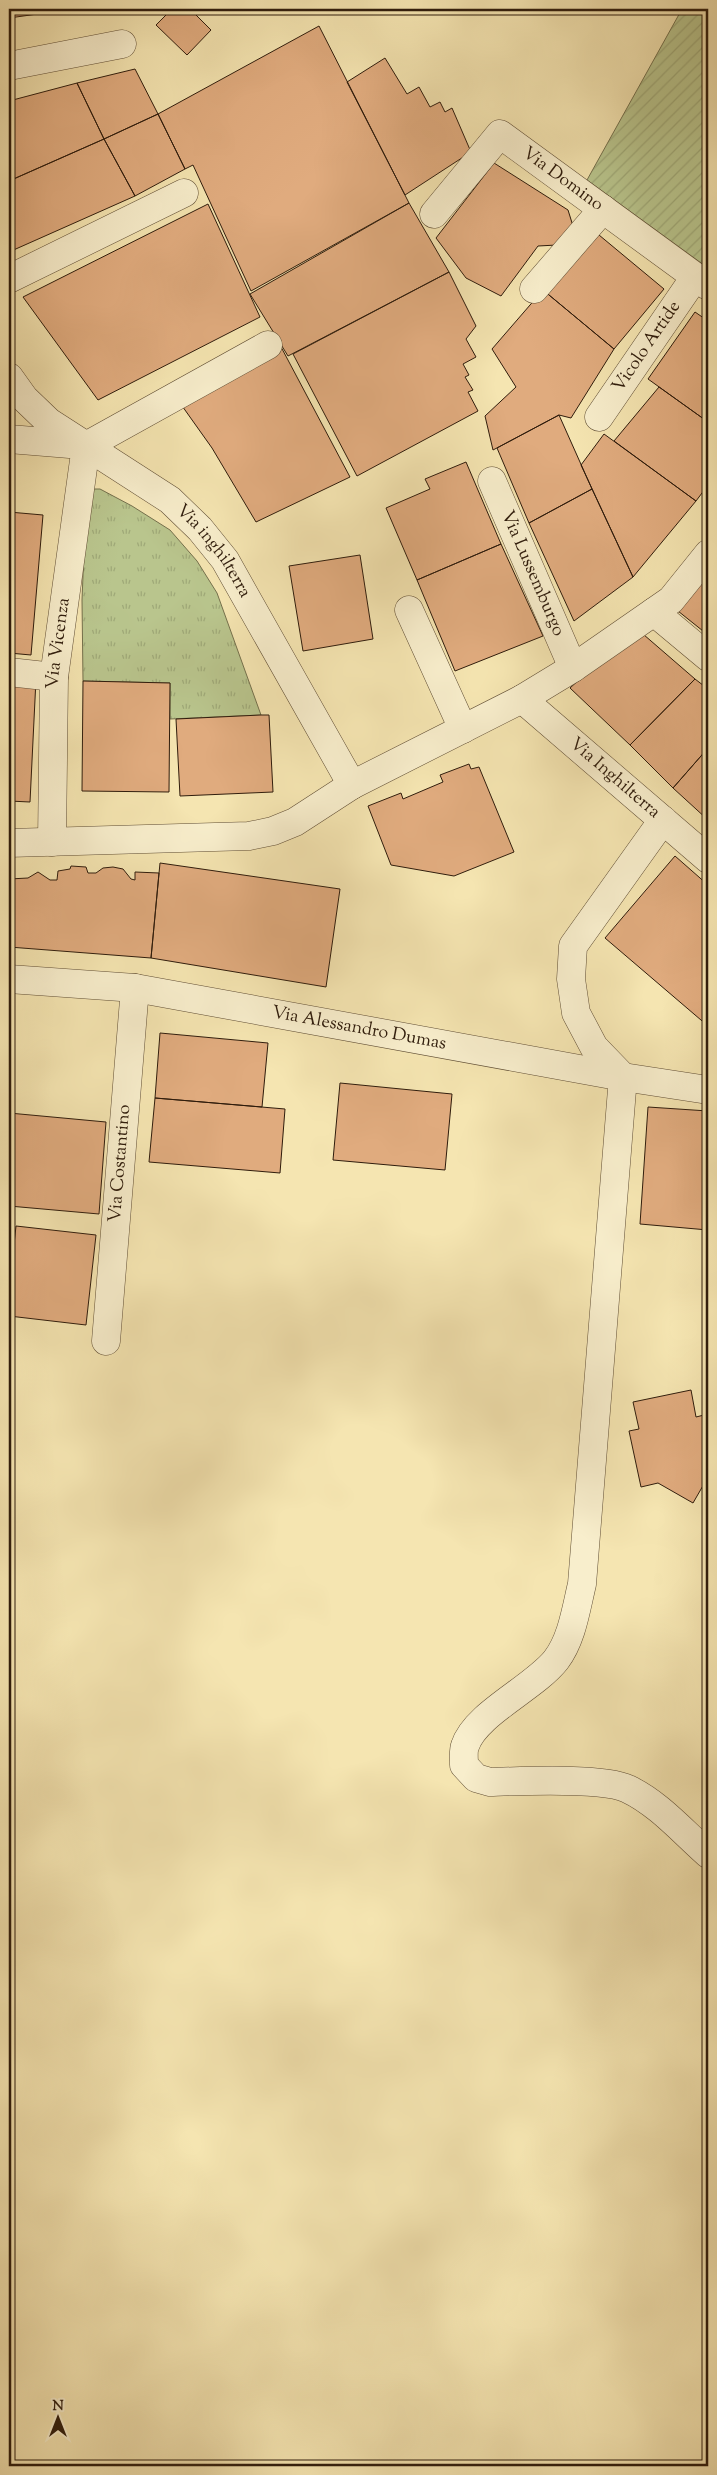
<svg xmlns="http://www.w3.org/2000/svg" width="717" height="2475" font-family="'Sorts Mill Goudy',serif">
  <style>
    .grass { fill: url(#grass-tufts); stroke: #74704c }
    .garden { fill: url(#garden-furrows); stroke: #74704c }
    .building { fill: #e0ab7e; stroke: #2f1c0c }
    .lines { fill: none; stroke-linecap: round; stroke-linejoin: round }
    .minor-casing { stroke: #604e35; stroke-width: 29 }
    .minor { stroke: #f8eecc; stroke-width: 28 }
    .labels { text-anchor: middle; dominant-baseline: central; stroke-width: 4; stroke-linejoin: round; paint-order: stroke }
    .street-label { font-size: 18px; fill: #2f1c0c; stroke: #f8eecc }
  </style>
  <defs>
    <pattern id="grass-tufts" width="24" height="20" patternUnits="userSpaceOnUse" patternTransform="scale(1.25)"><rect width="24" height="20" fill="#b9c58d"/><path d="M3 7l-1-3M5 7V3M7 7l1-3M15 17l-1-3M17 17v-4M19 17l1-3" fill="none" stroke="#9fa978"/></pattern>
    <pattern id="garden-furrows" width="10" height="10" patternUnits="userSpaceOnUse" patternTransform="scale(1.25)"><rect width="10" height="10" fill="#b9c58d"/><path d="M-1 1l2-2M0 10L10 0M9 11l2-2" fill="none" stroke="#9fa978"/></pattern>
  </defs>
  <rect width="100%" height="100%" fill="#f5e5b1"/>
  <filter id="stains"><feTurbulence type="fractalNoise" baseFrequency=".004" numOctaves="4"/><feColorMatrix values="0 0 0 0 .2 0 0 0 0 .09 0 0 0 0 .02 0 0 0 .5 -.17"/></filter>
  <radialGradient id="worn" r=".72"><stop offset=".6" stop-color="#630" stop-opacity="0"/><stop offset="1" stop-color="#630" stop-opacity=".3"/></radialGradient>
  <!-- grass -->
  <path class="grass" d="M94 489H100L132 506 170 530 197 561 217 593 261 715 170 719V683L83 681 82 600 86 501 89 492Z"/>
  <!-- garden -->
  <path class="garden" d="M682 9H708V268L587 180Z"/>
  <!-- building -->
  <path class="building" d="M9 9H73L9 18Z
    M172 9H190L211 30 187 55 156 25Z
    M319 26 409 203 251 291 193 165 185 169 158 114Z
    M385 58 407 94 419 87 430 107 440 102 445 112 452 108 471 152 405 195 347 82Z
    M135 69 158 114 104 139 77 83Z
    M77 83 104 139 9 181V101Z
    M158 114 185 169 135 196 104 139Z
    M104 139 135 196 9 252V181Z
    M494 163 568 210 573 226 557 245 538 246 501 296 466 278 436 238Z
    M409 203 449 272 288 356 250 294Z
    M208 204 260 317 98 400 23 297Z
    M593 230 664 289 614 349 543 290Z
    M449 272 476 326 466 339 476 357 463 364 469 375 465 377 473 390 468 392 478 411 357 476 293 354Z
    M543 290 614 349 571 418 559 415 493 450 485 416 516 387 492 349Z
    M695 312 708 321V422L648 379Z
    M280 345 350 477 256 522 212 448 180 403Z
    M659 387 708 422V485L696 501 614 441Z
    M559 415 592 489 529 523 497 448Z
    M604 434 696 501 633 577 581 465Z
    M466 462 501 544 417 580 386 508 430 489 425 479Z
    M592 489 633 577 574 621 529 523Z
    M9 512 43 515 31 655 9 653Z
    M501 544 543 636 455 671 417 580Z
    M360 555 373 639 303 651 289 566Z
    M708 573V635L678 611Z
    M636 628 695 679 630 745 570 688Z
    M9 678 36 679 30 802 9 801Z
    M695 679 708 689V748L673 788 630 745Z
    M83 681 170 683 169 792 82 791Z
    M261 715H269L273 792 180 796 176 719Z
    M708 748V820L673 788Z
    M469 764 471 769 479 767 514 852 454 876 391 865 368 806 401 793 403 799 443 782 440 775Z
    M675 856 708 885V1026L605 938Z
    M160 863 340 889 326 987 151 958Z
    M71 866 86 867 88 873H96L103 868 113 867 123 869 131 879 135 880V872L159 873 151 958 9 947V879L28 878 38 872 50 880H57L58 871 70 869Z
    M9 993H13L9 1035Z
    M160 1033 268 1043 262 1107 155 1098Z
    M340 1083 452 1094 445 1170 333 1160Z
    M155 1098 285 1109 280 1173 149 1162Z
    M648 1107 708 1111V1230L640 1224Z
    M9 1113 106 1122 99 1214 9 1206Z
    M16 1226 96 1235 86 1325 9 1316V1292Z
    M691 1390 696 1417 708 1414V1477L693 1503 658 1483 641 1487 629 1431 639 1429 633 1402Z"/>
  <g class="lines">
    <!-- minor casing -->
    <g class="minor-casing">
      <g id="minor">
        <path d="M9 66 122 44"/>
        <path id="s1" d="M434 214 500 134 708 286"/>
        <path d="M9 279 184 193"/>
        <path d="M534 289 603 209"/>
        <path id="s2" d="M9 377 24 398 49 422 170 500 200 529 225 560 352 785"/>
        <path id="s3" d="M599 417 695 277"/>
        <path d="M9 439 82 445"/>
        <path d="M86 446 268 345"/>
        <path id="s4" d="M492 481 573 668"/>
        <path d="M409 610 463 729"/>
        <path d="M654 612 708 657"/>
        <path d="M9 672 54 677"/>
        <path id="s5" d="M522 699 708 859"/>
        <path d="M663 820 573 946 571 979 576 1013 594 1047 623 1077 582 1584C576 1609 572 1639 556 1660 534 1688 475 1714 465 1746 463 1751 464 1759 464 1765L476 1778 490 1782C520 1781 604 1777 628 1789 658 1803 683 1832 708 1854"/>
        <path id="s6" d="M52 842 54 677 86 446"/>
        <path d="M9 843 249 836 273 831 295 822 352 785 522 699 573 668 671 600 708 554"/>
        <path id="s7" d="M9 979 135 988 623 1077 708 1090"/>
        <path id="s8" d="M106 1341 135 988"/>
      </g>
    </g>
    <!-- minor -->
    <use href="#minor" class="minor"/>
  </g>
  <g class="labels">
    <!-- street labels -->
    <g class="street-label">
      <text stroke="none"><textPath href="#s1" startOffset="181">Via Domino</textPath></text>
      <text stroke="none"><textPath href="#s3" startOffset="85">Vicolo Artide</textPath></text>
      <text stroke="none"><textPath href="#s2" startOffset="272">Via inghilterra</textPath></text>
      <text stroke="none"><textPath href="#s4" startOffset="101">Via Lussemburgo</textPath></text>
      <text stroke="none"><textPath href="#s6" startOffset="199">Via Vicenza</textPath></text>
      <text stroke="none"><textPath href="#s5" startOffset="122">Via Inghilterra</textPath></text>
      <text stroke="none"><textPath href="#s7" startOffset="354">Via Alessandro Dumas</textPath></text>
      <text stroke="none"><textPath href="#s8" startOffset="178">Via Costantino</textPath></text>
    </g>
  </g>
  <!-- margin -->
  <rect width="717" height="2475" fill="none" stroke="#f5e5b1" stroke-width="30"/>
  <rect x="10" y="10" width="697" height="2455" fill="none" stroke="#2f1c0c" stroke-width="2.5"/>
  <rect x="15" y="15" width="687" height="2445" fill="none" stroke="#2f1c0c"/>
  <!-- north arrow -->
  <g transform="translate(58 2418)" stroke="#f8eecc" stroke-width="4" paint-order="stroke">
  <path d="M0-4L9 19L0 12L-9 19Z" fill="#2f1c0c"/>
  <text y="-8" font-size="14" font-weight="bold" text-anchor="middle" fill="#2f1c0c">N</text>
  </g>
  <rect width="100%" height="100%" filter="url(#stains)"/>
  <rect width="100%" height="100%" fill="url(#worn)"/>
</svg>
